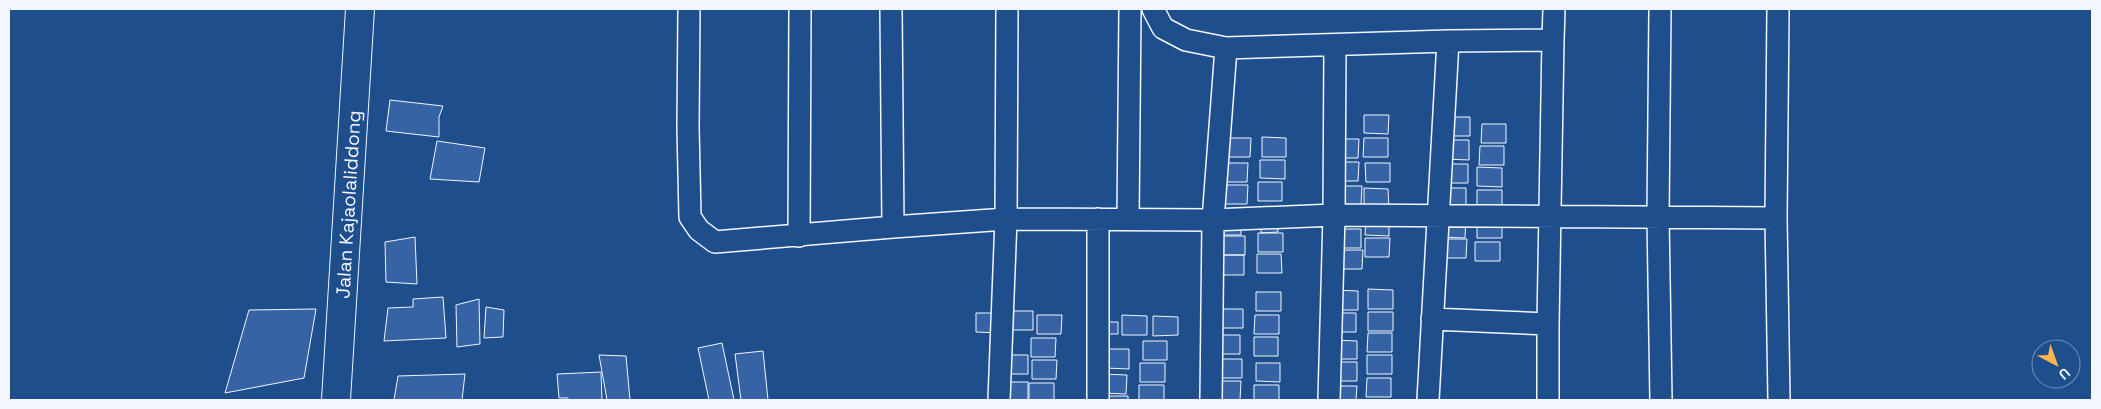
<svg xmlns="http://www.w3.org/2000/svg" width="2101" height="409" font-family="'Space Grotesk',sans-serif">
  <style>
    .building { fill: #3563a3; stroke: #f2f6ff }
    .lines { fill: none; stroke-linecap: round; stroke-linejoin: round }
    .minor-casing { stroke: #f2f6ff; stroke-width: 24 }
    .tertiary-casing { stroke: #f2f6ff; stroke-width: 30 }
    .minor { stroke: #1f4e8c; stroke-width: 21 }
    .tertiary { stroke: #1f4e8c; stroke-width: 28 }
    .labels { text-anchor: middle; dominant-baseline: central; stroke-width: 4; stroke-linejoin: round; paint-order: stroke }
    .street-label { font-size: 19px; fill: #f2f6ff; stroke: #1f4e8c }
  </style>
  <rect width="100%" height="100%" fill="#1f4e8c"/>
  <!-- building -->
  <path class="building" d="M390 100 443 106 439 117V137L386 131Z
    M1364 115H1389L1388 134 1364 133Z
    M1445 117H1470V136H1445Z
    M1482 124H1506V143H1481Z
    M1262 137 1286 138V157H1262Z
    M1226 138H1251L1250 157H1226Z
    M1364 138H1388V157H1363Z
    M1334 139H1359L1358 158H1334Z
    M1445 140H1469V160L1444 159Z
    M437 141 485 148 479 182 430 179Z
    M1480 146H1504V165H1479Z
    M1260 160H1285V179L1260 178Z
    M1334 162H1359L1358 181H1334Z
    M1223 163H1248L1247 182H1223Z
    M1365 163H1390V182H1366Z
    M1443 164H1468V183H1443Z
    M1477 167 1502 168V187L1477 186Z
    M1258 182H1282V201H1258Z
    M1223 185H1248L1247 204H1223Z
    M1337 186H1362L1361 205H1337Z
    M1364 188 1388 189 1389 208H1364Z
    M1442 188H1466V207H1441Z
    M1477 190H1502V210L1477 209Z
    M1366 218H1389V236L1365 235Z
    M1466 218 1465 238 1441 237V219Z
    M1261 219H1278V232L1261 233Z
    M1477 219H1502V238H1477Z
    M1223 221H1241V235H1223Z
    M1337 229H1361V248H1336Z
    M1258 233H1283V252H1258Z
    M1220 236H1245V255H1220Z
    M415 237 417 284 386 282 385 242Z
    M1365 238H1390L1389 257H1365Z
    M1442 239H1467L1466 258H1442Z
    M1475 242H1500V261H1475Z
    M1338 250H1363L1362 269H1338Z
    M1257 254H1281L1282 273H1257Z
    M1220 255H1244V275H1220Z
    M1368 289 1393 290V309H1368Z
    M1334 290 1358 291V310H1334Z
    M1256 292H1281V311H1256Z
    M443 297 446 338 384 341 388 308 413 307V299Z
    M479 299 480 344 457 347 456 305Z
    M486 307 504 310 503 337 484 338Z
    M316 309 304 378 225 393 249 310Z
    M1219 309H1243V328H1218Z
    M1009 311H1033V330H1008Z
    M1368 312H1393V331H1368Z
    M976 313H1001V333L976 332Z
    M1332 313H1356V332H1331Z
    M1037 315H1062L1061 334H1037Z
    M1122 315 1147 316V335H1122Z
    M1255 315H1279V334H1254Z
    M1153 316 1178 317V335L1153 336Z
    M1102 322H1118V334H1102Z
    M1368 333H1392V352H1367Z
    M1216 335H1240V354H1216Z
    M1254 337H1278V356H1254Z
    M1031 338H1056L1055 357H1031Z
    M1333 340 1357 341V359H1333Z
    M1143 341H1167V360H1143Z
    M722 343 734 400H709L698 348Z
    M1105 349H1129V369L1105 368Z
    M763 351 768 400H741L735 354Z
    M599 355 626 356 630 400H607Z
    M1004 355H1028V374H1003Z
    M1367 355H1392V374H1367Z
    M1217 359H1242V378H1217Z
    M1032 360H1057L1056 379H1032Z
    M1333 362H1357V381H1333Z
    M1140 363H1165V382H1140Z
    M1256 363H1280V382L1256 381Z
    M601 372 602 400H568V398H559L557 374Z
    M465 374 462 400H394L398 376Z
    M1102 374 1127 375 1126 394 1102 393Z
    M1367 378H1391V397H1366Z
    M1216 381H1241L1240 400H1216Z
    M1004 382H1028V400H1004Z
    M1029 383H1054V400H1029Z
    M1139 385H1164V400H1139Z
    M1254 385H1279V400H1254Z
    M1332 386H1357L1356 400H1332Z
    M1103 396H1128V400H1103Z"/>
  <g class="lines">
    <!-- minor casing -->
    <g class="minor-casing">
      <path id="minor" d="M689 9 688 127 690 217 699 230 715 242 893 227
        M891 9 893 227 1006 219 1007 9
        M1153 9 1163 28 1186 40 1226 48 1448 41 1553 40 1554 9
        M1660 9 1658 217 1661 400
        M1776 218 1778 9
        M1128 219 1130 9
        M799 236 800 9
        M1432 319 1548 324 1553 40
        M1548 324V400
        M999 400 1006 219 1213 220 1334 215 1776 218 1779 399
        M1098 400V219
        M1211 400 1213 220 1226 48
        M1329 400 1334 215 1335 46
        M1428 400 1448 41"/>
    </g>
    <!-- tertiary casing -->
    <g class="tertiary-casing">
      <g id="tertiary">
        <path id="s1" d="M336 400 360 9"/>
      </g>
    </g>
    <!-- minor -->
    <use href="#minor" class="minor"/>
    <!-- tertiary -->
    <use href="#tertiary" class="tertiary"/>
  </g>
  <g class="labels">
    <!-- street labels -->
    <g class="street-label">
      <text stroke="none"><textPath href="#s1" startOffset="196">Jalan Kajaolaliddong</textPath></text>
    </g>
  </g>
  <!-- border -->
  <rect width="2101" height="409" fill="none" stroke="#f2f6ff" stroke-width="20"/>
  <!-- north arrow -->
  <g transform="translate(2056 364) rotate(139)"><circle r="24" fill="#1f4e8c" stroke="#7391ba"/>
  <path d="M0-4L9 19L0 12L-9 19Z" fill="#ffb74d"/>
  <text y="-8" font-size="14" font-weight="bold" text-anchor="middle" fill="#f2f6ff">U</text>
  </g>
</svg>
